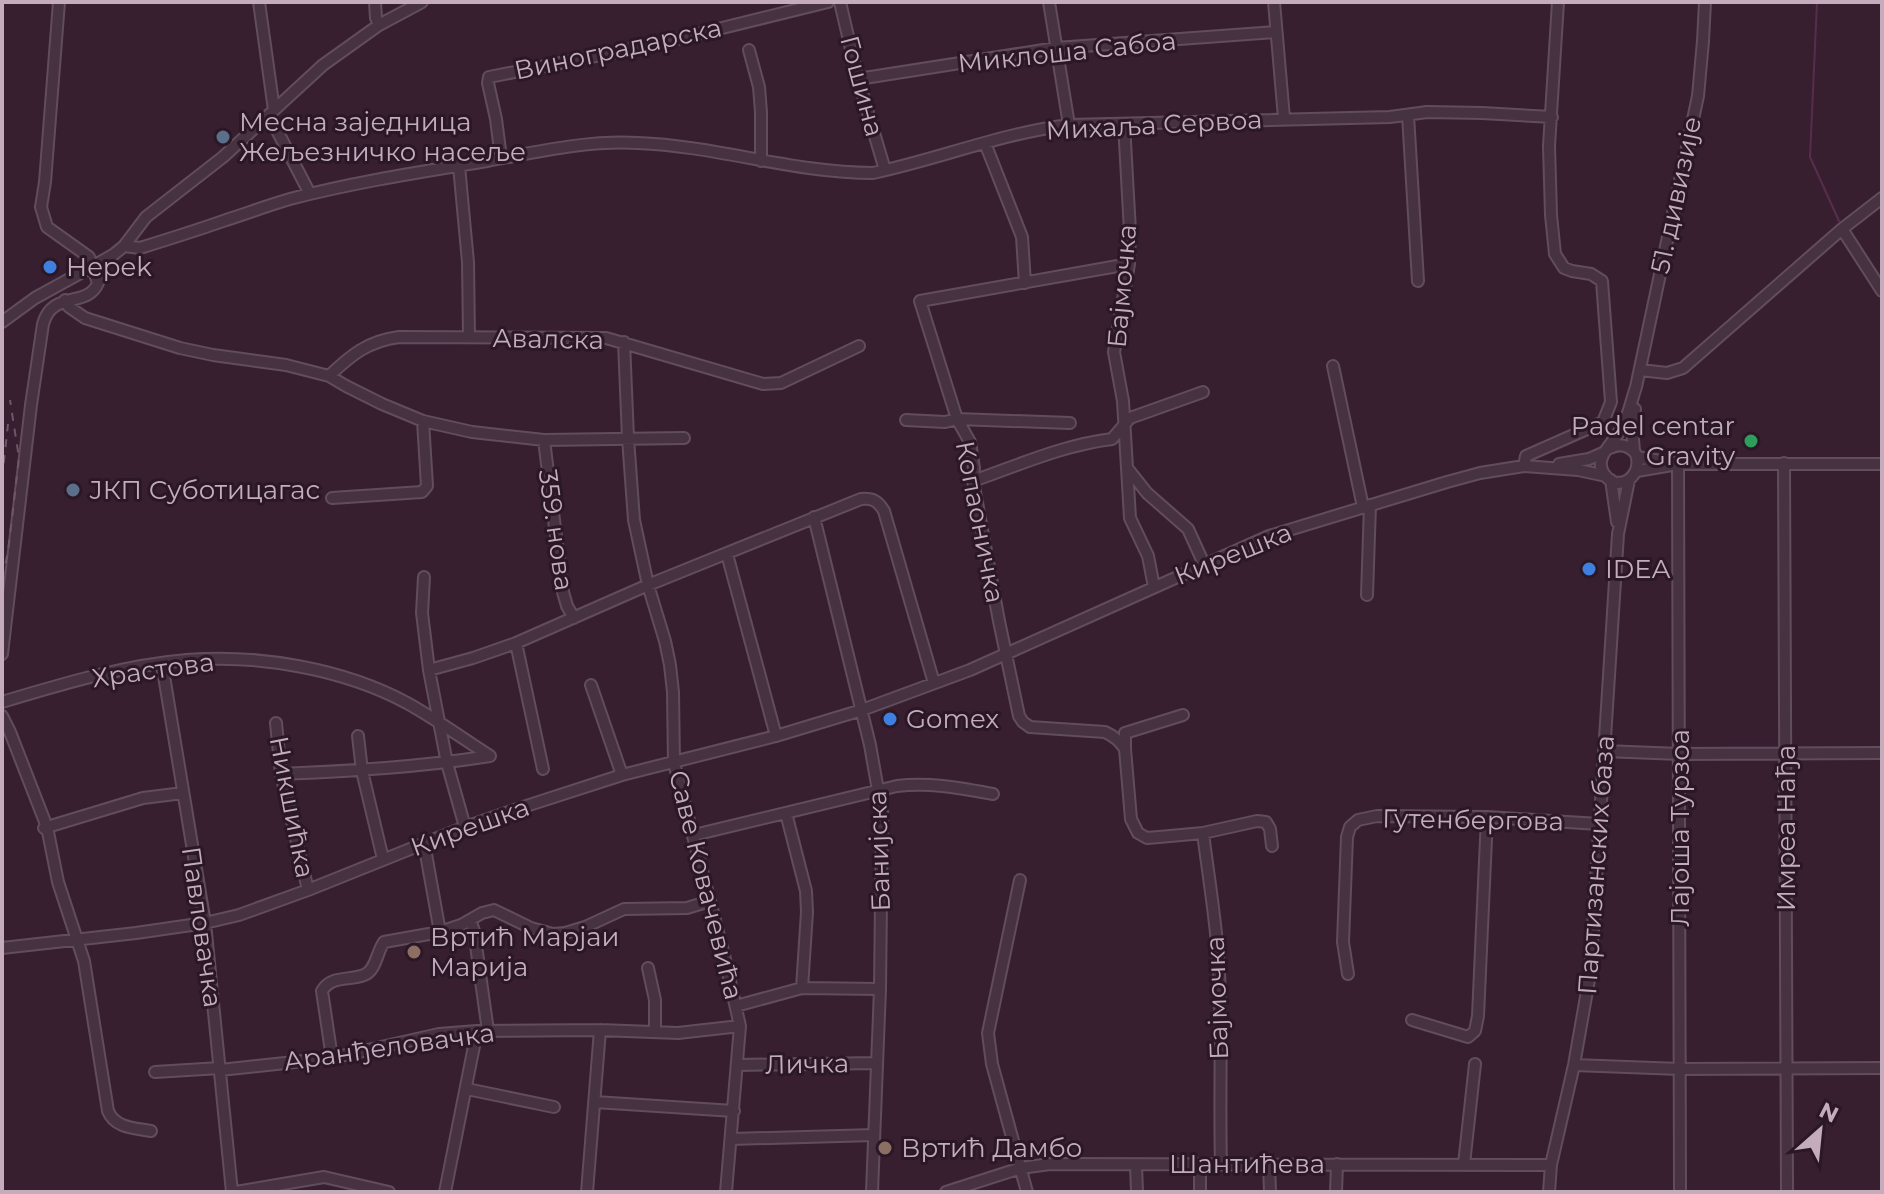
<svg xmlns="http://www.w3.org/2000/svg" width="1884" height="1194" font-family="Montserrat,sans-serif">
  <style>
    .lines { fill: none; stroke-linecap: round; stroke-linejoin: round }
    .stream { stroke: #582d4c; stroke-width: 2 }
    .minor-casing { stroke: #624d5c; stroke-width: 14 }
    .minor { stroke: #473241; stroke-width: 10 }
    .rail { stroke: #715669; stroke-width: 2; stroke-dasharray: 8 8; stroke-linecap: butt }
    .service-dot { fill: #5c6f8a; stroke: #2b1826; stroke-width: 3 }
    .shop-dot { fill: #3f7fe0; stroke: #2b1826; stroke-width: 3 }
    .leisure-dot { fill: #2e9e5b; stroke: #2b1826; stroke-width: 3 }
    .education-dot { fill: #8d6e63; stroke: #2b1826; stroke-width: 3 }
    .labels { text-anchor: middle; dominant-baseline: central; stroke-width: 6; stroke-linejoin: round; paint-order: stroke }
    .street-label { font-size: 26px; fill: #c4acbd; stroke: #2b1826 }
    .poi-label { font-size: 26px; fill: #c4acbd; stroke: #2b1826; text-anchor: start }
  </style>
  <rect width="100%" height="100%" fill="#371f30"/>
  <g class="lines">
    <!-- stream -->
    <path class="stream" d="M1817 2 1810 157 1839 221"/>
    <!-- minor casing -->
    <g class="minor-casing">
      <path id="minor" d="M259 2 274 110
        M375 2 376 18 379 25
        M840 2 858 79 885 170
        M1049 2 1069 125
        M1274 2 1284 118
        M749 50 759 87 761 112V161
        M858 79 1056 48 1276 32
        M269 115 310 194
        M1408 115 1418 281
        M1124 124 1130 231 1129 264 1114 352 1123 401 1130 518 1148 556 1154 587
        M985 143 1022 237 1025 283
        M501 158 496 119 488 83 489 77 657 44 828 2
        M459 166 468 262 469 337
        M1842 229 1882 291
        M124 246 140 248C169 239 198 230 226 220 248 213 269 205 290 199 355 182 421 172 487 161 537 152 588 140 638 143 717 146 794 173 873 173 939 159 1002 133 1069 125L1390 117 1427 112 1482 113 1552 117
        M1129 264 920 301 957 419 970 442 974 468 973 481 999 621 1019 716 1023 722 1030 727 1105 732C1114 736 1120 741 1125 749L1131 819 1138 833 1147 838 1159 837 1203 833 1257 821 1266 822 1270 829 1272 846
        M65 300 69 307 85 318 180 348 213 355 286 365 329 376 346 386 382 404 423 421 472 432 544 440 684 438
        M2 322 35 298 113 255 124 246 146 217 223 157 323 65 379 25 422 2
        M624 342 628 438 634 520 648 585 665 641 670 665 673 692 674 763 724 955 740 1026 726 1192
        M1333 366 1363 507
        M1640 370 1667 373 1683 368 1842 229 1882 198
        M329 376C351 355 368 341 399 337L606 338 763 384 781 383 859 346
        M906 420 945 422 957 419 1070 423
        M544 440 563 592 567 606 574 618
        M1610 448C1620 443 1629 445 1636 454 1644 477 1617 494 1604 474 1600 468 1600 461 1603 455 1607 447 1616 438 1621 429 1629 416 1631 401 1636 387L1698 96 1703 41 1705 2
        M1634 451 1632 427 1635 409
        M1637 457 1678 464H1882
        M1784 463 1787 1192
        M1559 464 1589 459 1605 452
        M1678 464 1680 1192
        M1524 466 1526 456 1603 422 1611 402 1602 281 1591 274 1572 271 1564 268 1555 254 1551 215 1549 146 1558 2
        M1128 469 1147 493 1188 529 1204 564
        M1637 471 1672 465
        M1611 480 1617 522
        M973 481C1019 465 1063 445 1112 439L1130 418 1203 392
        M332 498 422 492 427 486 423 421
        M814 517 870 745 882 813 880 989 872 1192
        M727 554 776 736
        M424 577 422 613 429 670 447 763 465 827
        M1367 595 1370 505
        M516 643 543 769
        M2 654 31 405 43 324C52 290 88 308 98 283L89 257 47 227 41 207 45 182 59 2
        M162 664 205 923 232 1192
        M429 670 473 658 516 643 648 585 861 499C873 498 878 501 884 511L934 683
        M591 685 622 775
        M2 702C62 684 125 665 187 660 258 654 344 669 407 703 436 719 462 738 490 756
        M2 716 10 732 47 827 58 882 84 961 108 1111C115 1128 134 1128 151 1131
        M276 723 281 774 308 890
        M358 736 362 771 383 859
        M1125 749V733L1183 715
        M1604 751 1680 754 1882 753
        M281 774C351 771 420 767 490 756
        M786 813 806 891 807 912 802 988
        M44 828 143 798 183 793
        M1203 833C1208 873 1215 914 1218 955 1223 1024 1219 1094 1221 1164
        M694 835 897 786C930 782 960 788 993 794
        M424 843 440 932
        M1020 880 988 1033 992 1064 1027 1192
        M470 920 474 931 488 1031
        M2 948 136 933 205 923 239 915 308 890 465 827 523 807 622 775 776 736 862 710 970 670 1269 536 1447 482 1480 473 1524 466 1578 470 1606 476
        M648 968 655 1000V1032
        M1348 974 1343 942 1347 837 1350 827 1358 820 1377 816 1487 817 1599 824
        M736 1006 802 988 880 989
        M1412 1020 1468 1037 1475 1031 1478 1016 1487 817
        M332 1058 322 991C331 975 349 981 364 975 376 971 377 951 384 942L440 932 461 925 482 913 494 910 531 928 553 934 565 933 585 927 624 909 687 908 710 901
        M737 1065 877 1063
        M1574 1065 1680 1069 1882 1068
        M220 1070 332 1058 439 1034 477 1031 600 1030 678 1033 740 1026
        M155 1072 220 1068
        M467 1089 554 1107
        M595 1102 734 1111
        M731 1139 874 1135
        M1269 1164 1270 1192
        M1464 1164 1475 1064
        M1136 1165 1137 1192
        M1200 1165V1192
        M236 1192 324 1177 389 1192
        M445 1192 477 1031
        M587 1192 600 1030
        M946 1192 1021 1168 1050 1164 1551 1165
        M1336 1192 1337 1164
        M1549 1192 1551 1165 1574 1065 1590 974 1618 534 1629 480"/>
    </g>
    <!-- minor -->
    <use href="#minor" class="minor"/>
    <!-- rail -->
    <path class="rail" d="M2 479 8 424
      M2 579 8 552 19 458 10 400"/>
  </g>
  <!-- markers -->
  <g class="service-dot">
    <circle cx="223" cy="137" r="8"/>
    <circle cx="73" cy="490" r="8"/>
  </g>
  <g class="shop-dot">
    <circle cx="50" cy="267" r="8"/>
    <circle cx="1589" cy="569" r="8"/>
    <circle cx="890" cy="719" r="8"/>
  </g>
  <circle class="leisure-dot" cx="1751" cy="441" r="8"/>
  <g class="education-dot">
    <circle cx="414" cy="952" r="8"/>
    <circle cx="885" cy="1148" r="8"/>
  </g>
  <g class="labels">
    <!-- street labels -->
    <g class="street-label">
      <text transform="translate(618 49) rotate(-12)">Виноградарска</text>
      <text transform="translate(1067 52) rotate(-6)">Миклоша Сабоа</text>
      <text transform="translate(862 86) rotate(75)">Гошина</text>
      <text transform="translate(1154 125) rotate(-3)">Михаља Сервоа</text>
      <text transform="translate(1676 195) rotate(-78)">51. дивизије</text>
      <text transform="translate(1122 286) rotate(-85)">Бајмочка</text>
      <text transform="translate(548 339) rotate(1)">Авалска</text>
      <text transform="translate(980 522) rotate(79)">Копаоничка</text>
      <text transform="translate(556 530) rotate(82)">359. нова</text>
      <text transform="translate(1233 554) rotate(-22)">Кирешка</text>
      <text transform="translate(153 670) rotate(-8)">Храстова</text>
      <text transform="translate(292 807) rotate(79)">Никшићка</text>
      <text transform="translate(1473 820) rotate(1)">Гутенбергова</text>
      <text transform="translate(470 827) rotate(-20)">Кирешка</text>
      <text transform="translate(1680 828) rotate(-90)">Лајоша Турзоа</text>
      <text transform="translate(1786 828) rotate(-90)">Имреа Нађа</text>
      <text transform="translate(879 851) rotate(-92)">Банијска</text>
      <text transform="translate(1596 865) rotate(-86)">Партизанских база</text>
      <text transform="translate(706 885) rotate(76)">Саве Ковачевића</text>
      <text transform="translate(202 927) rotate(82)">Павловачка</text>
      <text transform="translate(1217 998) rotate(-92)">Бајмочка</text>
      <text transform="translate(389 1047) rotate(-8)">Аранђеловачка</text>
      <text transform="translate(807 1064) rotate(-1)">Личка</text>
      <text x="1247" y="1164">Шантићева</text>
    </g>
    <!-- poi labels -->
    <g class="poi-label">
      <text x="239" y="122">Месна заједница<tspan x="239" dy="30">Жељезничко насеље</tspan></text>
      <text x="66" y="267">Hepek</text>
      <text x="1735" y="426" text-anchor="end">Padel centar<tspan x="1735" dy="30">Gravity</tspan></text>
      <text x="89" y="490">ЈКП Суботицагас</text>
      <text x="1605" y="569">IDEA</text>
      <text x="906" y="719">Gomex</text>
      <text x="430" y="937">Вртић Марјаи<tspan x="430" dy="30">Марија</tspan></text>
      <text x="901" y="1148">Вртић Дамбо</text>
    </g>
  </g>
  <!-- border -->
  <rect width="1884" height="1194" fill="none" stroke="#c4acbd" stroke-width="8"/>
  <!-- north arrow -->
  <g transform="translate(1820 1130) rotate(27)" stroke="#2b1826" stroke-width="6" paint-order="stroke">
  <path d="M0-6L14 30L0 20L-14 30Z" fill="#c4acbd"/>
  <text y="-12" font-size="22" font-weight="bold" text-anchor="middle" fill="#c4acbd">N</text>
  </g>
</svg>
